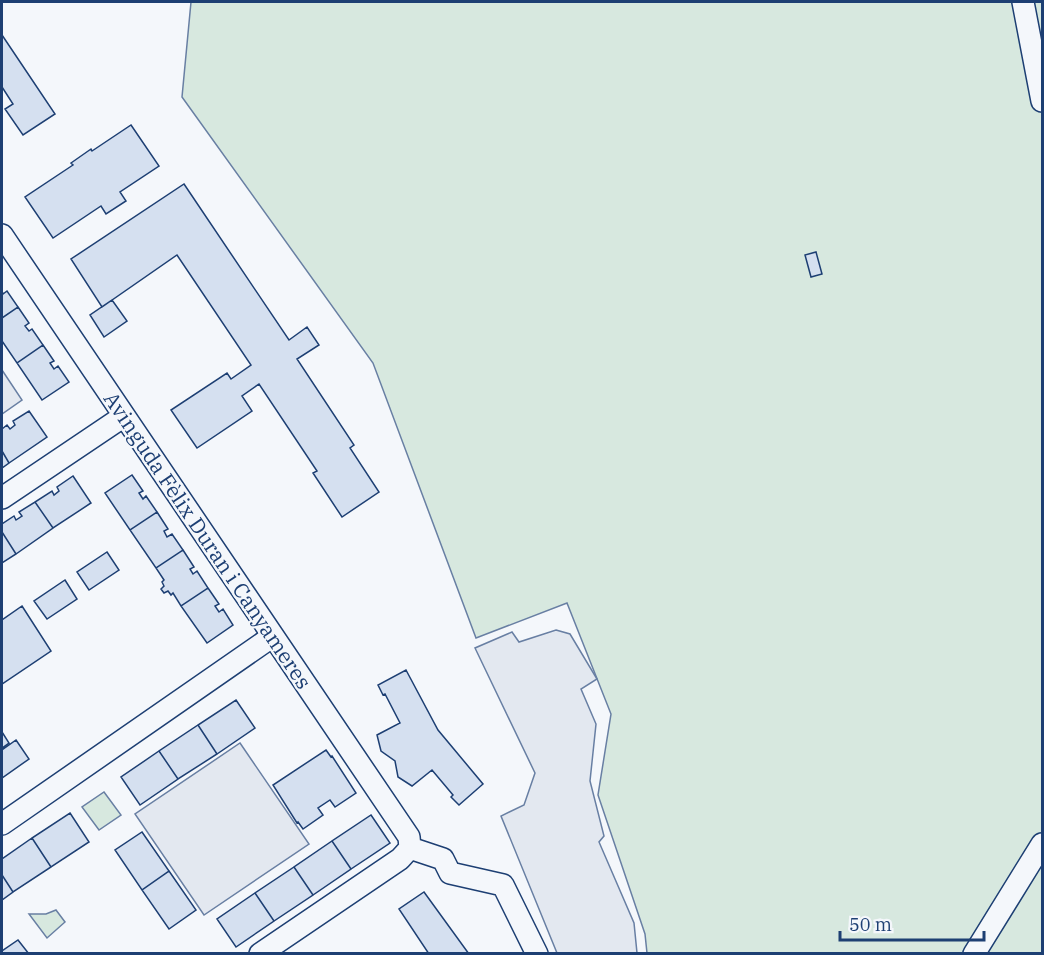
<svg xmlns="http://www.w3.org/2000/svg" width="1044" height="955" font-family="'IBM Plex Serif',serif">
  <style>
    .green { fill: #d7e8df; stroke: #687fa3; stroke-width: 1.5 }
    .parking { fill: #e3e8f0; stroke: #687fa3; stroke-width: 1.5 }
    .building { fill: #d5e0f0; stroke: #1d3f73; stroke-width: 1.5 }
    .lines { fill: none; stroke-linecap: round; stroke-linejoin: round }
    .minor-casing { stroke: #1d3f73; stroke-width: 24 }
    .minor { stroke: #f4f7fb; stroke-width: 21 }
    .labels { text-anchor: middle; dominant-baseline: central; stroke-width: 4.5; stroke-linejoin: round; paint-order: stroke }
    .street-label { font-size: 21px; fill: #1d3f73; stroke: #f4f7fb }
  </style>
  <rect width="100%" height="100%" fill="#f4f7fb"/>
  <!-- green -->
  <path class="green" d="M191 2H1042V953H647L645 934 598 795 611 714 567 603 476 638 373 363 182 97Z
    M104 792 121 815 99 830 82 807Z
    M56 910 65 922 47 938 29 914H46Z"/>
  <!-- parking -->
  <path class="parking" d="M2 370 22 400 2 414Z
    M556 630 570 634 597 679 581 689 596 724 590 781 604 836 599 842 634 923 637 953H557L501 816 524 805 535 773 475 648 512 632 519 642Z
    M240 743 309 844 204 915 135 814Z"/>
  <!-- building -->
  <path class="building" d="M2 35 55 114 23 135 5 109 13 104 2 87Z
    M131 125 159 166 120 192 126 201 106 214 101 206 53 238 25 197 73 165 71 163 91 149 92 151Z
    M184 184 289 340 307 327 319 345 297 359 354 445 350 448 379 492 342 517 313 473 317 471 259 384 242 396 252 411 197 448 171 410 227 373 231 379 251 365 177 255 102 307 71 259Z
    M816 252 822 274 811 277 805 255Z
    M2 291 3 294 7 291 18 307 2 318Z
    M112 300 127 321 104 337 90 315Z
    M18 307 29 323 25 326 29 331 32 329 43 345 17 363 2 341V318Z
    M43 345 54 361 50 363 54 369 58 366 69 382 42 400 17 363Z
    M29 411 47 437 9 463 2 451V429L7 425 10 429 15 425 13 421Z
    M2 451 9 463 2 468Z
    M132 475 143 491 139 493 143 499 146 496 157 512 130 530 105 493Z
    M73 476 91 503 53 528 35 502 52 491 54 495 59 491 57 487Z
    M35 502 53 528 16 554 2 532V524L14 516 16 520 22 516 19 512Z
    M157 512 168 529 164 531 167 537 172 534 183 550 156 568 130 530Z
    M2 532 16 554 2 563Z
    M183 550 194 567 190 569 193 574 197 571 208 588 181 606 173 593 171 595 168 591 164 593 161 589 164 586 162 582 164 580 156 568Z
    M107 552 119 570 89 590 77 572Z
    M65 580 77 599 47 619 34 601Z
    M208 588 219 604 215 606 219 612 223 609 233 625 207 643 181 606Z
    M22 606 51 651 2 684V620Z
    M406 670 438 730 483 784 459 805 451 797 453 795 432 770 412 786 398 777 395 761 381 751 377 735 400 723 385 694 383 695 378 685Z
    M236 700 255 728 217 754 198 725Z
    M198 725 217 754 178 779 159 751Z
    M2 732 9 743 2 748Z
    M16 740 29 759 2 778V750Z
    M326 750 331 757 332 756 356 793 335 807 330 800 318 808 323 815 303 829 298 822 297 823 273 785Z
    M159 751 178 779 140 805 121 777Z
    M70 813 89 842 51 867 32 838Z
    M371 815 390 843 351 869 332 841Z
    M142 832 169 871 142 890 115 850Z
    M32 838 51 867 13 892 2 875V859Z
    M332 841 351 869 313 895 294 867Z
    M294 867 313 895 274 921 255 893Z
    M169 871 196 910 169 929 142 890Z
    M2 875 13 892 2 900Z
    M424 892 469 954H429L399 909Z
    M255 893 274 921 236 947 217 919Z
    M18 940 29 954H2V951Z"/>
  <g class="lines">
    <!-- minor casing -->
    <g class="minor-casing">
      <path id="minor" d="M1023 2 1042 101
        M2 235 409 837 410 848
        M2 498 124 416
        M2 824 273 636
        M410 848 443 859 450 873 503 885 537 954
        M260 954 400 859 410 848
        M974 954 1042 844"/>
    </g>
    <!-- minor -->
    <use href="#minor" class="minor"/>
  </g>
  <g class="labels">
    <!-- street labels -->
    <g class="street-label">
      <text transform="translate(208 540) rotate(56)">Avinguda Fèlix Duran i Canyameres</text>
    </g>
  </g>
  <!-- border -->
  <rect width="1044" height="955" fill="none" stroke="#1d3f73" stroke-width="6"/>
  <!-- scale -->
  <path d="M840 931v9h144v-9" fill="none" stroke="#1d3f73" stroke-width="3"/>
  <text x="849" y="931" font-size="18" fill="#1d3f73" stroke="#f4f7fb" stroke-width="4.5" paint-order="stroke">50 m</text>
</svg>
